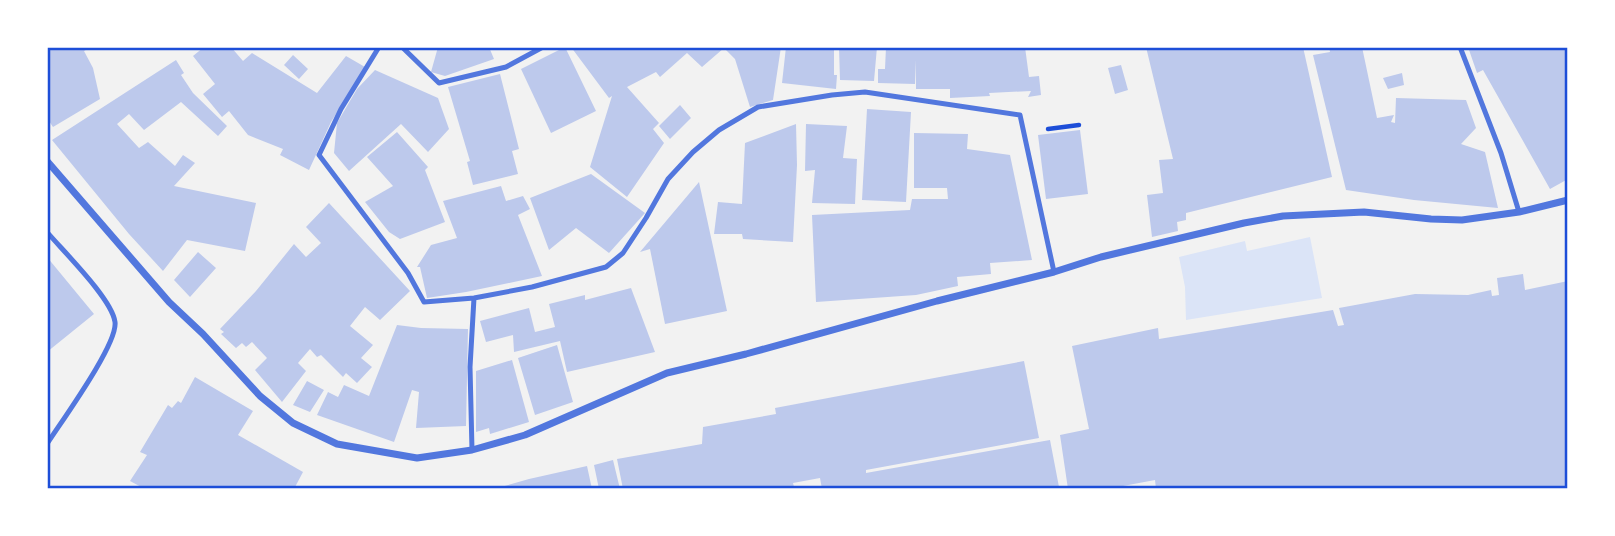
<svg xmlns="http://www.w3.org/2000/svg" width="1615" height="536" font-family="'Fira Sans',sans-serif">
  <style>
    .green { fill: #dbe4f7 }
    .building { fill: #bdc9ec }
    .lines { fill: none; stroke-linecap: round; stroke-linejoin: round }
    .path { stroke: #1d4ed8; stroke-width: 4.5 }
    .service { stroke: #5277de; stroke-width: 5 }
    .minor { stroke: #5277de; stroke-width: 7 }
    .neatline { fill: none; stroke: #1d4ed8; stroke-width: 2.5 }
  </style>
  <rect width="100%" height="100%" fill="#f2f2f2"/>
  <!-- green -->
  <path class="green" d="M1310 237 1322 298 1186 320 1185 287 1179 257 1245 241 1247 251Z"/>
  <!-- building -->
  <path class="building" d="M54 47H91L84 51 93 68 100 99 53 127 47 118V49Z
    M204 47H231L243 61 252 53 317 93 346 56 365 67 331 122 309 170 280 155 283 149 248 135 229 111 222 117 203 94 215 84 193 56Z
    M438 47H489L494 59 445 76 431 72Z
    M565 47 596 111 551 133 521 69Z
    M571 47H781L773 100 750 107 735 59 724 48 702 67 687 53 660 77 656 72 627 87 659 123 653 129 664 143 627 197 590 167 612 96 609 98Z
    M786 47H834V75H837L836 89 782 83Z
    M839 47H877L874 81 840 80Z
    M886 47H1025L1029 77 1039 76 1041 95 1028 97 1031 91 989 93 990 96 950 98V89H916V60L915 84 878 83V69H885Z
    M1146 47H1303L1332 177 1186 213V220L1177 222 1178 231 1152 237 1147 195 1163 193 1159 160 1173 159Z
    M1329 47H1362L1377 118 1394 115 1391 122 1395 123 1396 98 1466 100 1476 128 1461 144 1485 152 1498 208 1414 200 1346 190 1313 55 1330 52Z
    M1468 47H1568V179L1550 189 1483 70 1477 73Z
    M293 55 308 69 299 79 284 65Z
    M176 60 184 73 181 75 193 93 227 126 218 136 181 102 144 130 129 114 117 124 139 148 148 142 175 166 183 155 195 163 174 186 256 203 245 251 187 240 163 271 129 234 52 140Z
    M1121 65 1128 90 1115 94 1108 68Z
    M375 70 438 98 449 129 428 152 401 124 349 171 334 153 337 123 357 89Z
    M1402 73 1404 85 1388 89 1383 78Z
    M500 74 519 149 512 151 518 174 473 185 467 162 470 161 448 87Z
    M680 105 691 118 670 139 659 126Z
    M867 109 911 112 906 202 862 200Z
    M796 124 797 165 793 242 743 239 742 234H714L718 202 742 204 745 143Z
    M806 124 847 126 843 158 857 159 855 204 812 203 815 170 805 171Z
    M1080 130 1088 194 1046 199 1038 135Z
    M397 132 428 167 425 170 445 222 400 239 389 232 365 202 393 186 367 157Z
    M914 133 968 134 967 149 1010 155 1032 260 990 263 991 274 957 277 958 286 916 295 816 302 812 215 910 210 912 199H948L947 188H914Z
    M591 174 645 213 609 253 576 228 549 250 530 198Z
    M699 182 727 311 665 324 650 249 640 252Z
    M501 186 506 201 523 196 530 209 518 215 542 276 466 292 427 298 420 267H417L431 245 457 238 443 201Z
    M329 203 410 291 380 320 365 307 350 326 373 345 361 358 372 367 357 383 346 373 343 377 321 355 317 357 310 349 298 363 306 371 282 402 255 370 267 358 252 342 246 347 242 343 236 348 221 334 224 332 220 329 256 291 294 244 306 257 321 243 306 227Z
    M198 252 216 268 190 297 174 280Z
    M47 257 94 314 47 352Z
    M1523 274 1525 290 1568 281V489H1156L1155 480 1107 489H1068L1060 435 1089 429 1072 346 1158 328 1159 339 1333 310 1338 326 1344 325 1339 308 1415 294 1468 295 1491 290 1492 296 1499 295 1497 278Z
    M631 288 655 352 567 372 560 341 514 352 513 335 486 342 480 321 529 308 535 332 555 327 549 304 585 295V300Z
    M397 325 421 328 468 329 466 426 416 428 419 392 412 390 394 442 317 415 328 392 338 397 344 385 369 396Z
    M557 345 573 402 535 415 518 358Z
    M512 360 529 422 490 434 489 428 476 432V371Z
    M1024 361 1039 438 866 470V473L1050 440 1059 487 822 489 820 478 793 483 794 487 784 489H623L617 459 702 444 703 427 776 414 775 408Z
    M195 377 253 411 238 435 303 472 294 489H145L130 481 147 455 140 452 168 405 172 408 178 401 181 403Z
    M307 381 324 390 310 412 293 405Z
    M613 460 620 489H599L594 465Z
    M587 466 592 489H494L529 479Z"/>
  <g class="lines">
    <!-- path -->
    <path class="path" d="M1048 129 1079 125"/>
    <!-- service -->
    <path class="service" d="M379 47 341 109 319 155 408 273 424 302 474 298 532 287 606 267 623 253 646 218 668 179 693 152 719 130 758 107 832 95 865 92 1020 115 1054 272
      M402 47 439 83 506 67 543 47
      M1460 47 1501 153 1519 212
      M47 232C64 252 112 299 115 322 118 344 61 422 47 444
      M472 450 470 367 474 298"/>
    <!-- minor -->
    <path class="minor" d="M47 161 169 302 203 334 260 396 293 423 337 444 417 458 472 450 525 435 667 373 746 354 937 301 1054 272 1101 257 1244 223 1283 216 1364 212 1431 219 1462 220 1519 212 1568 200"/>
  </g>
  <!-- border -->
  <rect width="1615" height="536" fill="none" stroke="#ffffff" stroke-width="98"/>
  <rect x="49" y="49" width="1517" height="438" class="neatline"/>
</svg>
